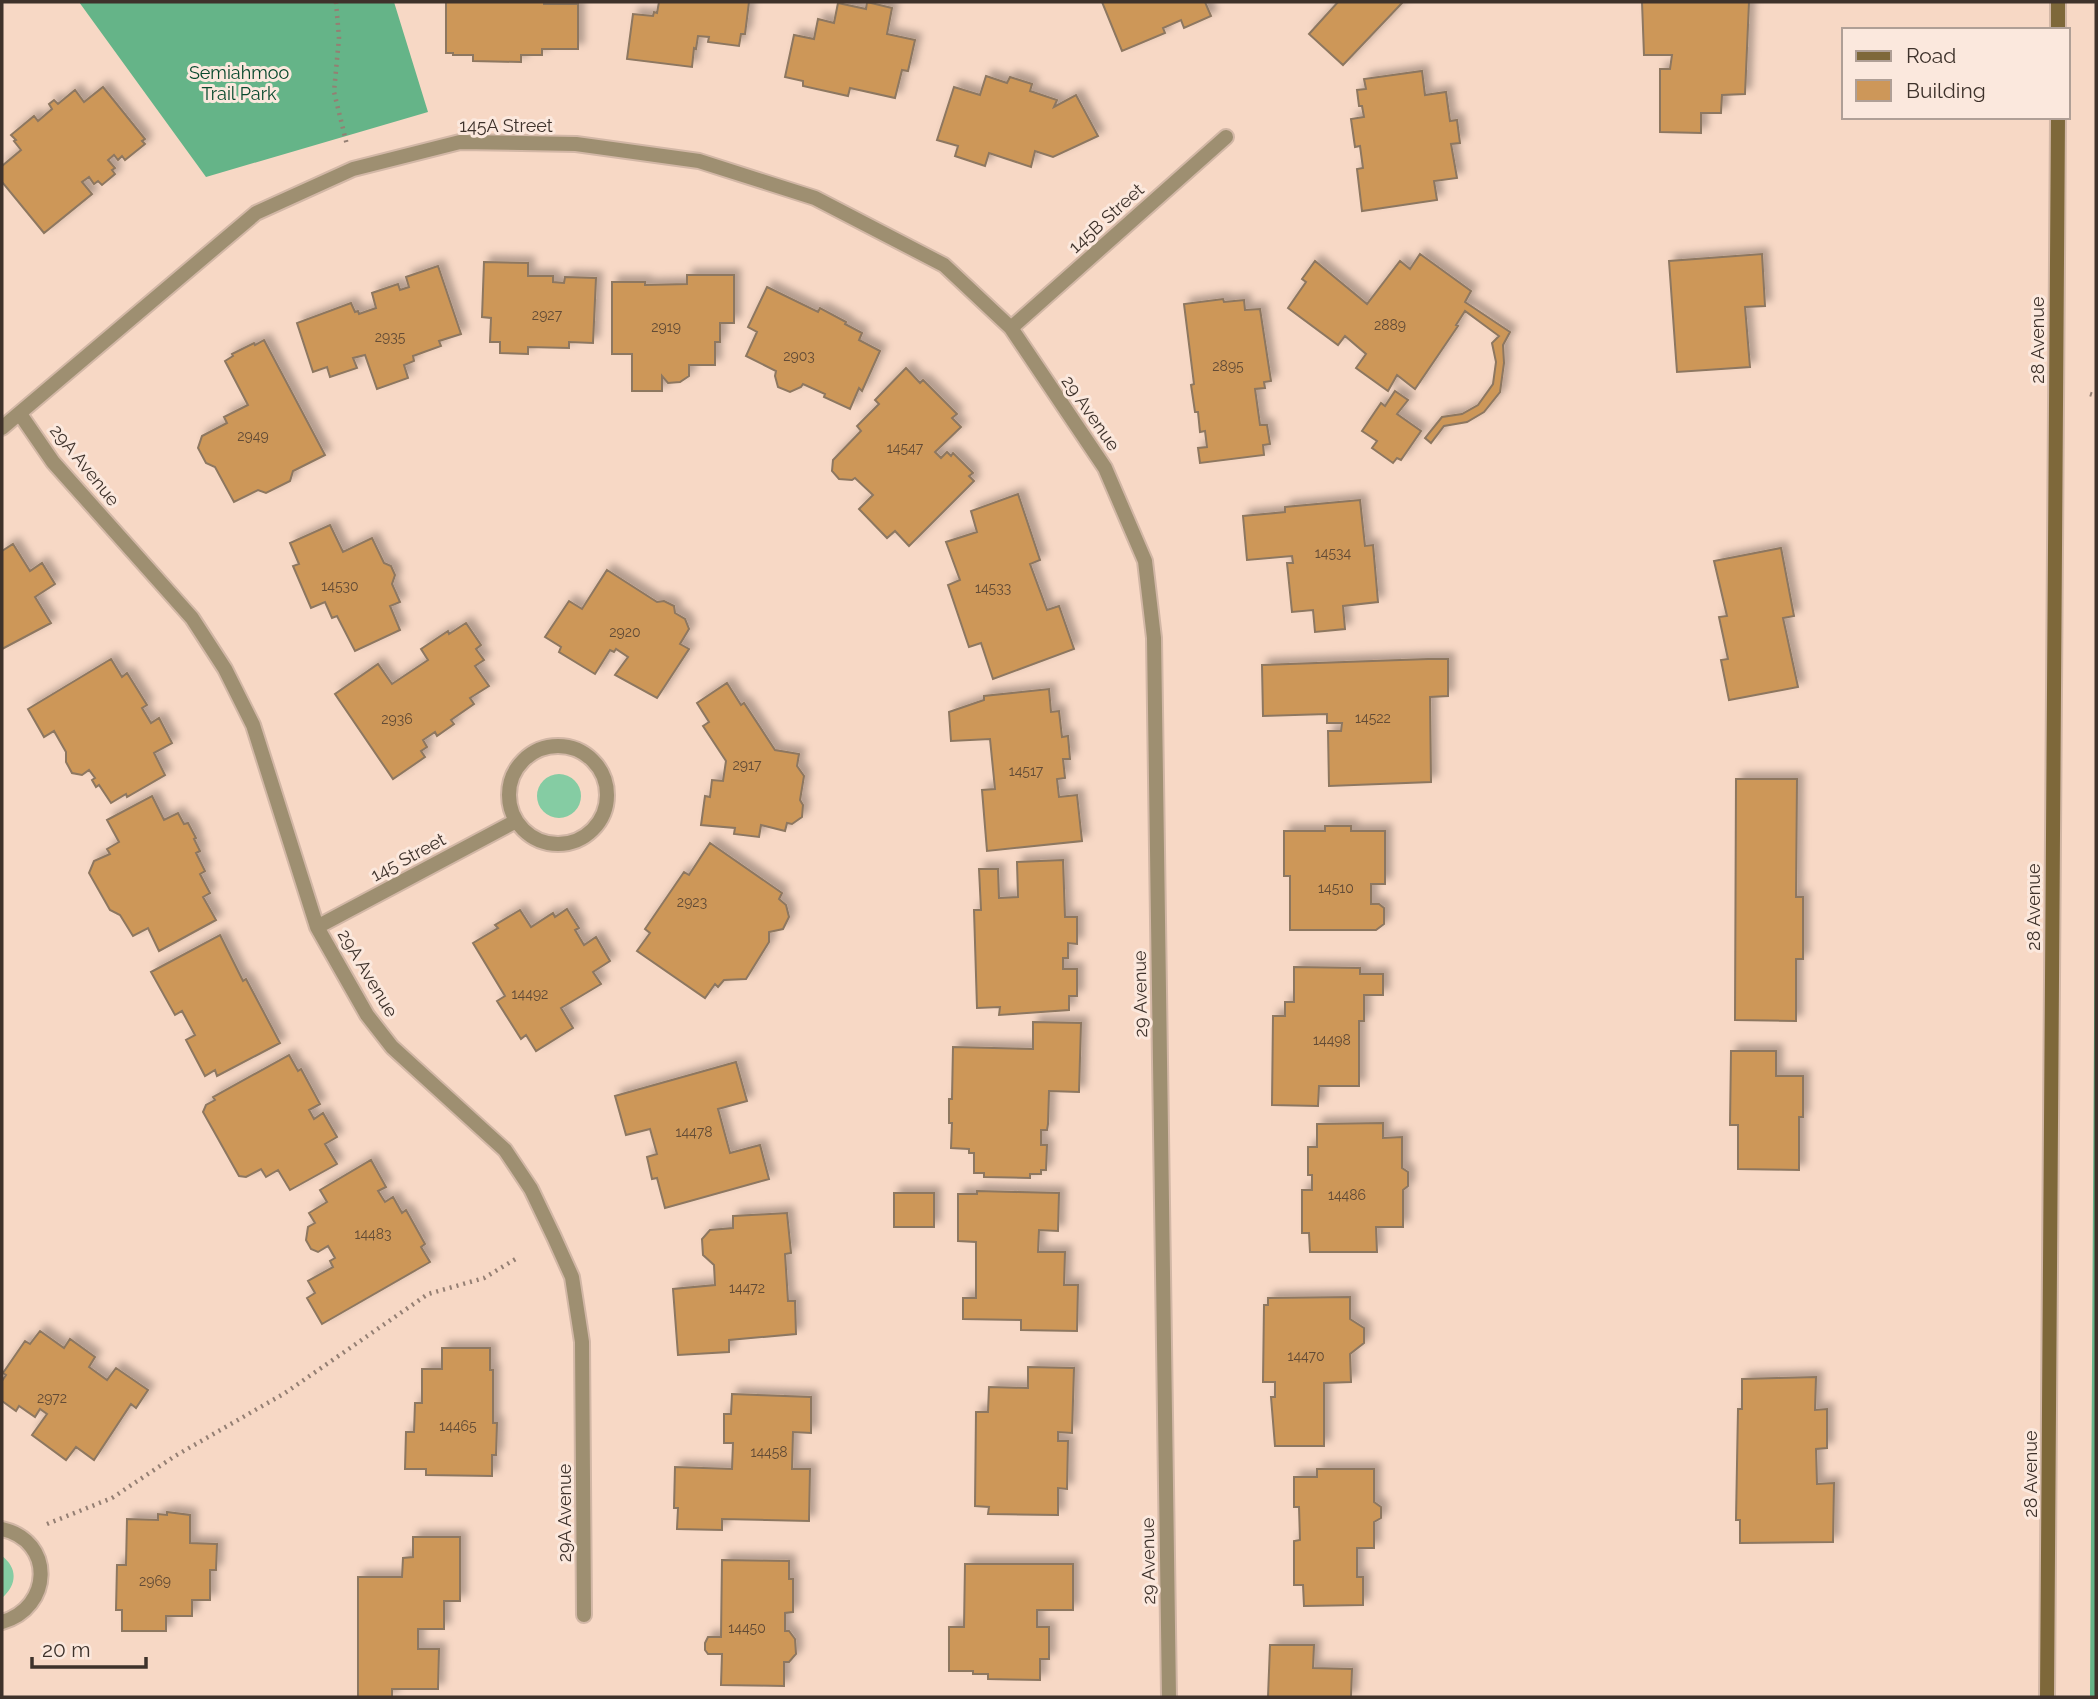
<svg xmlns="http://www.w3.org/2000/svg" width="2098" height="1699" font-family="Raleway,sans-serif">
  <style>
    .green { fill: #85cca3 }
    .forest { fill: #65b488 }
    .building { fill: #cd9759; stroke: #8d7760; stroke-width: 2; filter: url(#shadow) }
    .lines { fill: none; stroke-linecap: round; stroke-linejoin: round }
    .street-casing { stroke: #d2b7a6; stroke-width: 18 }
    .secondary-casing { stroke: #d2b7a6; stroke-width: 18 }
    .path { stroke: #947f73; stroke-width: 4.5; stroke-dasharray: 2 5; stroke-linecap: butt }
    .street { stroke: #9e8f71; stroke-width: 14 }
    .secondary { stroke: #7e683a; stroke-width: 14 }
    .labels { text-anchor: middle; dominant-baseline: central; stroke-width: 6; stroke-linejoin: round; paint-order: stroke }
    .number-label { font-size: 14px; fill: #624b36 }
    .park-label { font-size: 18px; fill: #07482c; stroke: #fbe8dd }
    .street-label { font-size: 18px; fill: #3e322b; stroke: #fbe8dd }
  </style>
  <defs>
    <filter id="shadow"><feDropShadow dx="6" dy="-6" stdDeviation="3.5" flood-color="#0004"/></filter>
  </defs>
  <rect width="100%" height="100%" fill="#f7d8c5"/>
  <!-- green -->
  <path class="green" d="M537 796a22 22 0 1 1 44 0a22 22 0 1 1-44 0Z
    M2 1556C18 1568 17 1585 2 1598Z"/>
  <!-- forest -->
  <path class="forest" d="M79 2H394L428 112 206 177Z
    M2096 696V1697H2090Z"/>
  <!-- building -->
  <path class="building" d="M446 2H544V4H578V49H542V55H521V62L473 61V55H453V53H446Z
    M659 2H749L745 34H741L739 46 708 42 709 37 698 36 696 49 694 48 692 67 627 59 633 14 653 16 654 12 657 13Z
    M867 2 892 8 887 34 915 40 908 71 902 70 895 98 850 88 848 96 803 86V81L785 77 794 35 814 39 818 19 834 23 838 3 866 9Z
    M1102 2H1205L1211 16 1184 28 1181 20 1163 28 1165 33 1122 51Z
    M1338 2H1403L1343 65 1309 34Z
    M1642 2H1749L1745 94 1722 95 1721 113H1701V133L1660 132V69H1670L1672 55H1644Z
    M1422 71 1425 95 1446 92 1450 121 1457 120 1460 143 1451 144 1457 178 1434 181 1437 200 1362 211 1357 169 1363 168 1360 146 1355 147 1351 119 1364 117 1362 106H1359L1357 90 1366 89 1364 79Z
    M986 76 1007 83 1010 77 1032 84 1030 91 1057 100 1054 107 1076 95 1098 136 1053 157 1035 151 1031 167 989 153 985 166 955 156 958 146 937 140 954 87 980 95Z
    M103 87 145 139 142 141 145 144 125 160 122 156 118 160 114 155 108 160 115 168 112 170 115 174 102 185 98 181 94 184 89 177 82 182 92 194 44 233 2 182V166L21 150 14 141 16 140 11 135 34 116 38 121 52 109 49 104 54 100 58 104 75 90 84 102Z
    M1420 254 1471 291 1465 302 1510 332 1503 345 1504 363 1500 392 1484 412 1467 422 1444 426 1431 443 1425 438 1442 417 1462 414 1478 405 1493 384 1496 362 1492 343 1499 336 1465 311 1456 325 1458 326 1415 389 1397 375 1388 391 1356 368 1366 354 1345 336 1338 345 1288 308 1306 282 1302 279 1315 261 1367 304 1400 261 1410 269Z
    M1762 254 1765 306 1745 307 1750 367 1677 372 1669 261Z
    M484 262 528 263V276H553V282L564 283 565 277 596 278 593 343 569 342V348L528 347V354L500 353V342H490L491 318 482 317Z
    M438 266 461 334 439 341 441 346 413 356 414 361 404 365 408 378 377 389 365 355 353 358 357 368 330 377 327 367 313 372 297 323 351 303 355 312 358 311 359 314 376 308 372 293 398 284 400 290 409 287 406 277Z
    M687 275H734V323H720V342H715V365H689V376L680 382 668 383 662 376V391H632V354H612V282H645V285L687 284Z
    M767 287 818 312 820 308 846 322 845 324 862 333 859 340 880 351 862 391 859 388 850 409 824 397 825 394 803 384 801 387 790 392 778 387 775 376 776 371 746 356 757 332 748 327Z
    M1223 299 1224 302 1244 300 1245 310 1260 309 1271 381 1264 382 1265 388 1255 389 1260 425H1267L1270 444 1263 445 1264 455 1200 463 1198 448 1207 447 1205 431 1200 432 1198 412H1195L1191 385 1194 384 1184 304Z
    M264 340 325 455 293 471 290 481 266 493 258 490 234 502 215 467 206 463 198 448 202 436 227 423 224 417 248 405 225 361 233 356 232 354 254 343 255 345Z
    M906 368 920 383 923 380 957 414 952 418 961 427 935 452 941 458 947 452 951 456 953 453 973 473 969 476 974 481 909 546 895 531 887 538 859 509 873 495 855 478 852 480 839 479 832 471 833 460 861 431 857 426 879 404 875 400Z
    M1395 391 1408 400 1397 414 1421 431 1401 460 1397 458 1393 463 1372 448 1377 441 1362 431 1381 403 1385 406Z
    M1018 494 1040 560 1030 564 1047 610 1059 606 1074 649 993 679 981 643 969 647 948 585 960 580 946 542 977 532 971 511Z
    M1360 500 1365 546 1373 545 1378 602 1343 606 1345 629 1315 632 1313 610 1292 612 1287 563H1293L1292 556 1247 560 1243 516 1285 512V507Z
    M330 525 343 552 372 538 384 563 391 566 395 575 392 584 400 602 390 606 400 630 355 651 337 616 332 618 325 602 311 608 293 566 299 564 290 543Z
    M13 544 30 571 42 563 55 584 35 597 51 623 2 649V551Z
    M1781 548 1794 616 1783 618 1798 687 1729 700 1721 660 1728 659 1719 617 1727 616 1714 561Z
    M607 570 657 602 664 601 674 606 675 613 685 619 689 629 680 644 689 649 657 698 615 675 628 657 616 649 614 652 610 650 595 674 559 652 561 647 545 637 569 601 582 609Z
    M466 623 481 645 476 649 484 660 475 666 489 686 470 698 474 704 451 720 454 724 437 736 435 732 423 740 427 747 421 751 425 757 393 779 335 694 378 664 392 684 428 660 421 649 448 631 449 634Z
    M111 659 122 677 127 673 147 705 142 708 151 723 159 718 172 743 154 753 165 775 127 797 126 794 111 803 99 785 96 787 92 780 95 778 89 770 82 775 72 773 66 762V752L54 731 44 737 28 709Z
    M1428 659H1448V696L1430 697 1431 782 1329 786 1328 731H1341L1342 723H1327V714L1263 716 1262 665Z
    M727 683 741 705 744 703 775 750 799 754 797 766 804 776 800 800 803 805 802 817 792 824 787 823 785 831 761 825 759 837 734 834 735 828 701 825 705 796 710 797 712 780 723 781 726 761 703 726 709 722 697 703Z
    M1049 689 1051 712 1059 711 1062 737 1068 736 1070 759H1063L1065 778 1057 779 1059 797 1077 795 1082 841 987 851 982 790 995 789 990 739 951 741 949 712 984 700V696Z
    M1736 779H1797L1796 897H1803V959H1796V1021L1735 1020Z
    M152 796 164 820 178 813 184 824 188 823 196 838 194 839 200 851 196 853 205 871 200 874 210 893 203 897 216 920 159 951 148 928 133 936 120 915 110 910 89 873 94 861 110 854 107 849 119 842 107 820Z
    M1325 826H1351V831H1385V884H1371V904H1379L1384 908V924L1376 930H1290V876H1284V831H1325Z
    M710 843 782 893 779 899 786 905 789 917 783 929 769 932V942L746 979 724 980 718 987 715 984 705 998 637 951 650 933 645 929 684 872 689 875Z
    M1063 860 1065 917H1077V944L1068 943V958H1063V969H1077V996H1069V1010L999 1015 1000 1007 977 1008 974 910H981L979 869H998L999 898 1018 897 1017 862Z
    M567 909 579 928 575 930 584 945 596 937 610 961 593 972 601 984 561 1008 573 1028 536 1051 526 1035 521 1039 497 1001 505 996 473 943 498 928 495 925 520 910 531 927 553 913 555 917Z
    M220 935 243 981 246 979 280 1043 217 1076 215 1070 205 1076 186 1040 195 1035 182 1011 175 1015 151 972Z
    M1294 967 1360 968V974H1383V995H1364V1021H1359V1086H1319L1318 1106 1272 1105 1273 1016H1285V1002H1294Z
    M1033 1022 1081 1023 1079 1092 1049 1091 1048 1124 1047 1130H1041V1145H1047L1046 1170H1041V1174H1030V1178L984 1177V1173H974V1153H969V1149L951 1148 952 1123H949V1099H952L953 1047 1033 1049Z
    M1731 1051H1776V1076H1803V1117H1799V1170L1738 1169V1125H1730Z
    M289 1055 298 1071 301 1069 320 1104 309 1110 314 1119 323 1113 337 1137 325 1144 337 1164 290 1190 278 1170 266 1177 261 1169 246 1177 239 1176 203 1112 206 1105 215 1100 213 1097Z
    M736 1062 747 1101 718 1109 730 1153 760 1145 769 1179 665 1208 657 1178 652 1179 647 1157 657 1154 650 1129 626 1135 615 1096Z
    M1383 1123V1138L1402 1137V1168L1408 1172V1186L1403 1190V1227H1376L1377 1252H1310L1309 1233H1302V1190H1312V1175H1308V1147H1317V1124Z
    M371 1160 386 1187 378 1191 385 1202 393 1197 402 1213 406 1210 425 1244 421 1247 430 1262 322 1324 307 1298 315 1293 308 1281 333 1267 330 1261 335 1258 328 1246 318 1252 311 1249 306 1240 308 1227 315 1223 309 1213 327 1202 320 1190Z
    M977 1191 1059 1193 1058 1231 1039 1230 1038 1252H1065L1064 1285H1078L1077 1331 1021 1330V1320L963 1319V1298H976V1242L958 1241V1194H977Z
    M894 1193H934V1227H894Z
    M787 1213 791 1253 785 1254 788 1301H795L796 1334 729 1340V1352L678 1355 673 1289 715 1285 714 1265 703 1255 702 1239 710 1230 733 1228V1216Z
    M1350 1297V1319L1364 1328V1343L1350 1354 1351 1382 1324 1383V1446H1275L1271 1397H1275V1382H1263L1264 1305H1268V1298Z
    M40 1331 64 1348 70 1339 95 1357 89 1367 107 1380 116 1368 148 1390 136 1408 131 1404 94 1460 76 1447 66 1460 32 1435 47 1414 40 1409 35 1417 19 1406 16 1411 2 1401V1381L6 1375 3 1373 25 1341 30 1344Z
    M442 1348H490V1370H493V1423H497L496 1455H492V1476L426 1475V1469H405L406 1432H414L415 1403H422V1369H442Z
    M1028 1367 1074 1368 1072 1433 1058 1432V1441H1068L1067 1489 1058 1488V1515L988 1514 989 1507 975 1506 976 1412H988L989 1387 1028 1388Z
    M1816 1377 1815 1410 1827 1409V1448L1816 1449 1817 1484 1834 1483 1833 1542 1740 1543V1520H1736L1738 1409H1742V1379Z
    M732 1394 811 1397V1433L793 1432 792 1469H810L809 1521 722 1519V1530L677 1529 678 1508H674L675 1467 732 1469 733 1443H724V1414H731Z
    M1317 1469H1374V1502L1381 1507V1518L1374 1522V1548H1357V1577H1363V1605L1304 1606 1303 1585H1294V1541L1300 1540 1299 1507H1294V1477H1317Z
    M167 1512 190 1515V1543L217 1544 216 1570H210V1600H192V1616H166V1631H122V1610H116L117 1565H126L127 1519 158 1520V1514L167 1515Z
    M413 1537H460V1601H444V1629H418V1649H439L438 1689H392V1697H358V1577H402L403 1558 413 1557Z
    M722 1560 789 1561V1579H793V1612L785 1613V1631H789L795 1639 796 1654 789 1662H784V1686L721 1685 722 1654H708L705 1650V1643L708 1637H721Z
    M965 1564H1073V1610H1037V1627H1049V1659H1040V1680L988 1679V1674H973V1671H949V1627H964Z
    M1270 1645H1314L1313 1668 1352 1669 1351 1697H1268Z"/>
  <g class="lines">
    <!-- street casing -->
    <g class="street-casing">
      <path id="street" d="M1011 328 1226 137
        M20 414 53 462 192 618 225 669 253 725 317 927 367 1015 392 1047 505 1150 531 1189 554 1237 572 1277 582 1342 584 1615
        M2 428 256 213 353 169 460 142 576 144 699 161 815 198 944 265 1011 328 1105 468 1145 561 1154 638 1169 1697
        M509 795a49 49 0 1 1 98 0a49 49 0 1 1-98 0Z
        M317 927 516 821
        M2 1529C55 1541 52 1608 2 1622"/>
    </g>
    <!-- secondary casing -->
    <g class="secondary-casing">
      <path id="secondary" d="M2058 30V2
        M2047 1697 2058 117"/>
    </g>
    <!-- path -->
    <path class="path" d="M336 2 339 38 334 92 347 145
      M2090 394 2096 396
      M47 1524 112 1498 175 1456 285 1393 428 1294 484 1278 519 1257"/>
    <!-- street -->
    <use href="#street" class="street"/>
    <!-- secondary -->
    <use href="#secondary" class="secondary"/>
  </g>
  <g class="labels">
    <!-- number labels -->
    <g class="number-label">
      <text x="547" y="315">2927</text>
      <text x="1390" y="325">2889</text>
      <text x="666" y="327">2919</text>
      <text x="390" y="337">2935</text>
      <text x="799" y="356">2903</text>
      <text x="1228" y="366">2895</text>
      <text x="253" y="436">2949</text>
      <text x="905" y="448">14547</text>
      <text x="1333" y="553">14534</text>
      <text x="340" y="586">14530</text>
      <text x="993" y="588">14533</text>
      <text x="625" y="632">2920</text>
      <text x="1373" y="718">14522</text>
      <text x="397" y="719">2936</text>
      <text x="747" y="765">2917</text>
      <text x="1026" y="771">14517</text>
      <text x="1336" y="888">14510</text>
      <text x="692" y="902">2923</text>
      <text x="530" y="994">14492</text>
      <text x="1332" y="1040">14498</text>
      <text x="694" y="1132">14478</text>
      <text x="1347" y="1195">14486</text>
      <text x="373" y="1234">14483</text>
      <text x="747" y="1288">14472</text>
      <text x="1306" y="1356">14470</text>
      <text x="52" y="1398">2972</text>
      <text x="458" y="1426">14465</text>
      <text x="769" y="1452">14458</text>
      <text x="155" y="1581">2969</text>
      <text x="747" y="1628">14450</text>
    </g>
    <!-- park labels -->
    <g class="park-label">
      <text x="239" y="72">Semiahmoo<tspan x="239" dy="21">Trail Park</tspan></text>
    </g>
    <!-- street labels -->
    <g class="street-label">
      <text x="506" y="125">145A Street</text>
      <text transform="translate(1106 218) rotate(-42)">145B Street</text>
      <text transform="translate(2037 340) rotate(-90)">28 Avenue</text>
      <text transform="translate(1091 413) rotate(55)">29 Avenue</text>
      <text transform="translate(85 465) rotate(51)">29A Avenue</text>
      <text transform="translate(408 857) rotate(-28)">145 Street</text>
      <text transform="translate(2033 907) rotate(-90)">28 Avenue</text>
      <text transform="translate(368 973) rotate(59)">29A Avenue</text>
      <text transform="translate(1140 994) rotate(-91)">29 Avenue</text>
      <text transform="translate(2030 1474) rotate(-90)">28 Avenue</text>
      <text transform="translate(564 1513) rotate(-90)">29A Avenue</text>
      <text transform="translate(1148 1561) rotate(-91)">29 Avenue</text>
    </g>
  </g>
  <!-- border -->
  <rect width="2098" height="1699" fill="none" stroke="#3e322b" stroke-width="7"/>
  <!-- legend -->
  <rect x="1842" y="28" width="228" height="91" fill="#fbe8dd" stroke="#af9f96" stroke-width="2"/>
  <rect x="1856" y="51" width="35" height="10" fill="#7e683a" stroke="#af9f96" stroke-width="2"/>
  <text x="1906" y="63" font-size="21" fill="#3e322b">Road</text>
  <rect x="1856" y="80" width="35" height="21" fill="#cd9759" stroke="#af9f96" stroke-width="2"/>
  <text x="1906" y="98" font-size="21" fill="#3e322b">Building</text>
  <!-- scale -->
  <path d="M32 1657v10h114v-10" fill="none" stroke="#3e322b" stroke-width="3.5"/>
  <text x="42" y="1657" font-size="21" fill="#3e322b" stroke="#fbe8dd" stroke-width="5" paint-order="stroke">20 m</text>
</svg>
